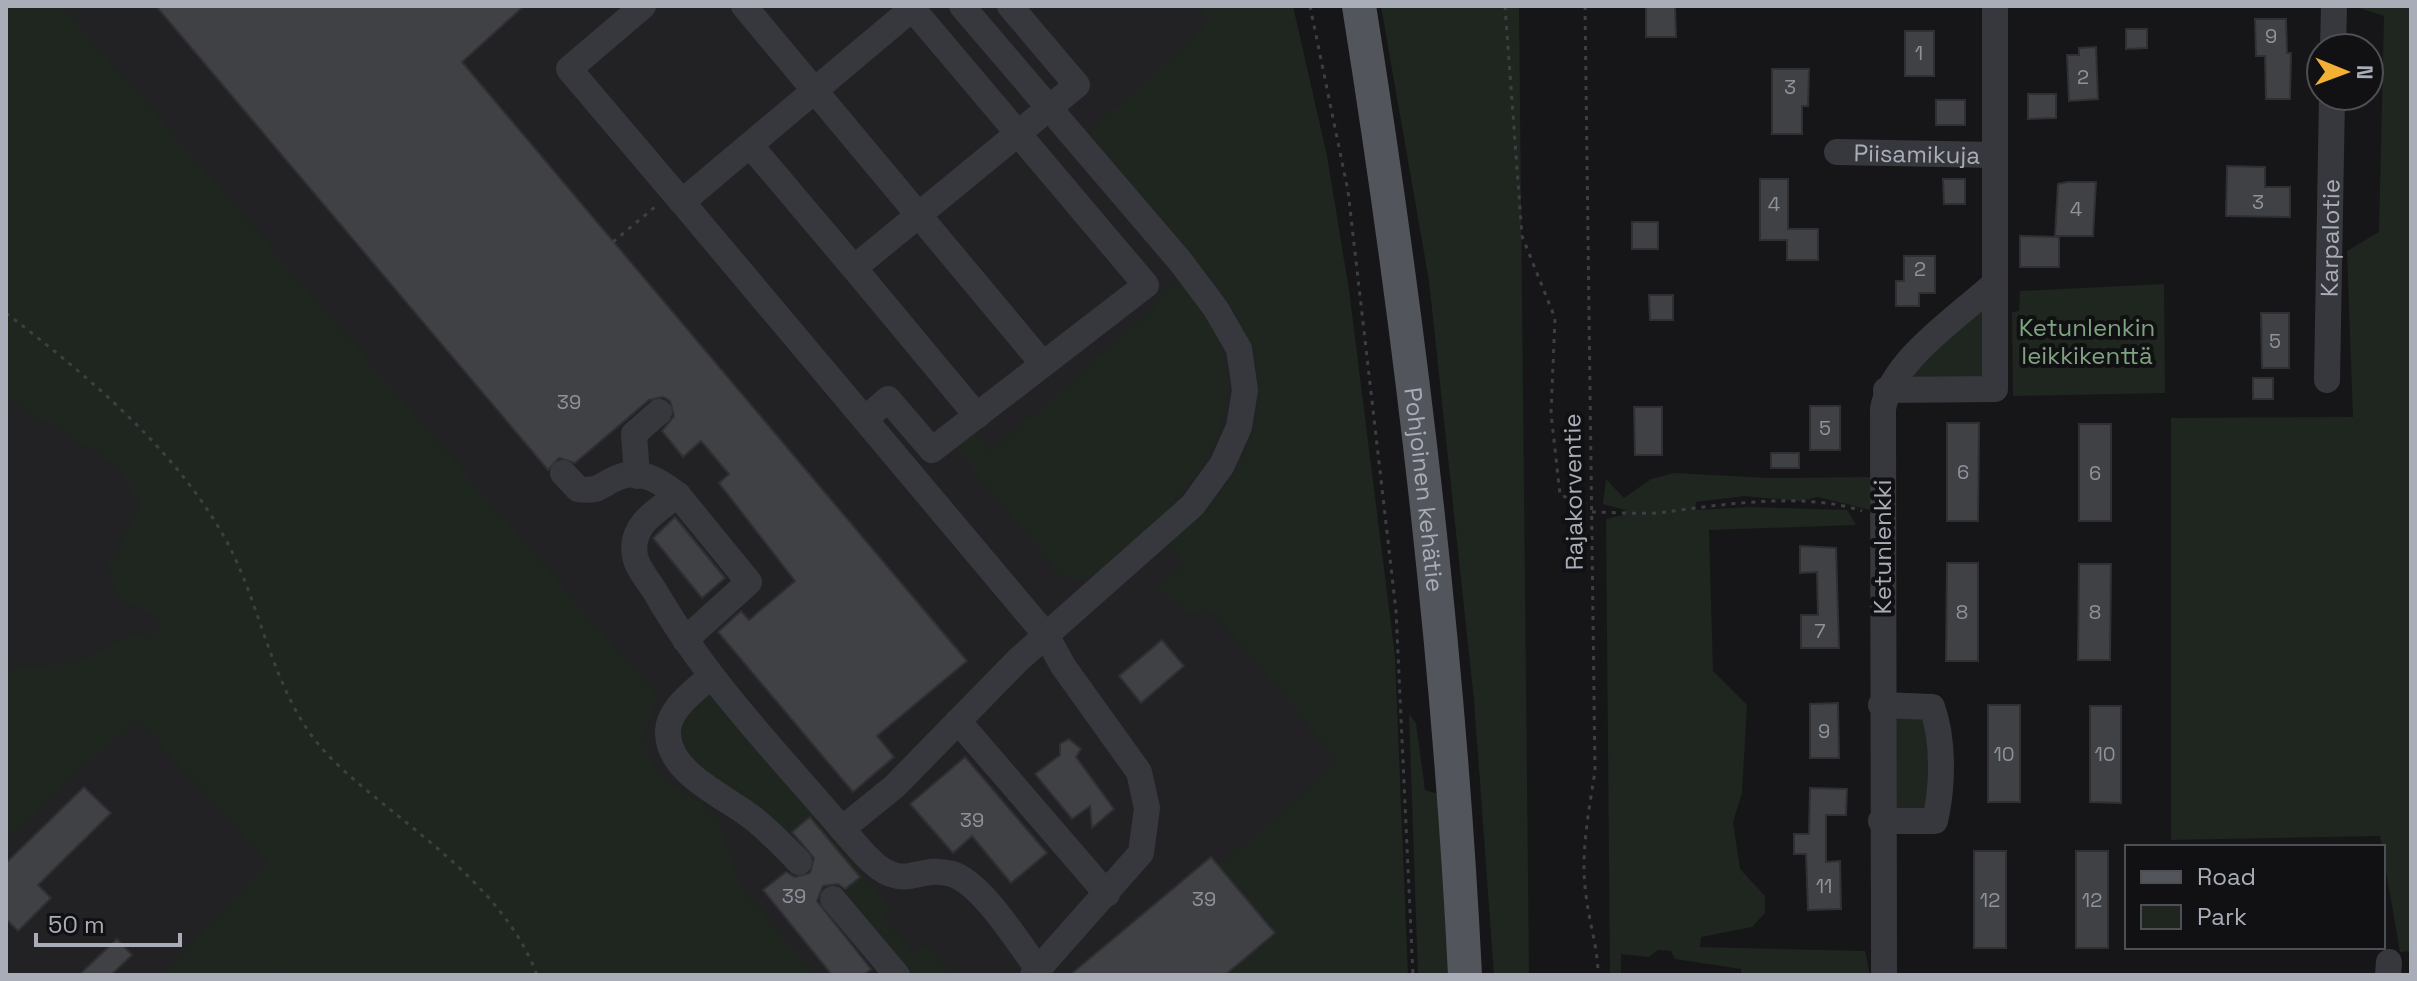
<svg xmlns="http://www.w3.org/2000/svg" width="2417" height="981" font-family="'Space Grotesk',sans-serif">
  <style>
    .built { fill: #222225 }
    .green { fill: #1e261f }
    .building { fill: #404145; stroke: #303034; stroke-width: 2 }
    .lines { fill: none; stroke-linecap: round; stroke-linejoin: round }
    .path { stroke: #3d3f44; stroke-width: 3; stroke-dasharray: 4 6; stroke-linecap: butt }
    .minor { stroke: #37383d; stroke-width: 26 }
    .major { stroke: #53555c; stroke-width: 34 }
    .labels { text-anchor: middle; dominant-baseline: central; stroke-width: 8; stroke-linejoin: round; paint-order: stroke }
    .number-label { font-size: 20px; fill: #8e929b }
    .street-label { font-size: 24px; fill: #a8adb8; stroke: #111113 }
    .park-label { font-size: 24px; fill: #7fa381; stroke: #111113 }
  </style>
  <rect width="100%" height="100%" fill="#161618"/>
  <!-- built -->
  <path class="built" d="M6 6H1225L1256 275 1379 733 1330 975H6Z"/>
  <!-- green -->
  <path class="green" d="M6 6H63L658 697 646 728 648 754 665 781 703 804 719 820 740 887 817 975H285L279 971 275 975H161L268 862 137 719 6 840V675L12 669 82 661 130 635 159 632 158 618 119 597 107 566 141 506 118 466 6 398Z
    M1198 6H1293L1327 156 1349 290 1395 656 1408 975H1225L1275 933 1219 866 1338 761 1212 610 1187 612 1156 588 1186 565 1168 544C1195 519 1224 495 1240 462 1288 366 1234 305 1175 235 1146 201 1117 167 1088 133L1210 21Z
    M1381 6H1519L1529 975H1494L1474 700 1429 281Z
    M2353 6H2411V951L2400 952 2380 836 2171 840V418L2353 417 2347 251 2379 232 2384 16Z
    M1183 276C1204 309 1226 342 1228 383 1228 410 1220 436 1207 459 1192 486 1110 579 1080 580 1071 581 1064 576 1057 571L957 450V446L975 433 991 452 1160 302 1154 296Z
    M2164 284 2165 393 2013 396 2012 312 2019 311 2020 291Z
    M1982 305 1984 378 1948 383 1905 376Z
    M1674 473 1769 478 1870 477V510L1818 497 1800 501 1744 496 1696 502 1695 510 1750 507 1847 510 1856 525 1709 530 1713 671 1747 705 1742 793 1733 822 1740 869 1765 896V913L1752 927 1701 937 1700 947 1865 951 1870 975H1741V969L1675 959 1671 951 1658 950 1649 957 1621 954V975H1610L1606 519 1623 515 1625 510 1603 504 1606 479 1624 498 1651 479Z
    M709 694H713L892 909 883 918 914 954 927 944 952 975H909L839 894 860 876 811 817 787 835C764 817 680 762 680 733 679 717 698 705 709 694Z
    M1409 714 1416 723 1425 790 1441 795 1452 975H1418Z
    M1893 715H1918L1928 724 1931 803 1923 812 1893 808Z"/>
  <!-- building -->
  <path class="building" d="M156 6H524L462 62 967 661 877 736 894 757 853 792 718 632 741 611 749 620 795 581 719 483 729 474 701 441 683 457 662 431 674 416 670 401 663 397 649 400 575 463 559 458 548 470Z
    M1646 6H1675L1676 37H1646Z
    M2255 19H2286L2287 53H2291L2290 99H2266L2265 56H2256Z
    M2126 29H2147V48L2126 49Z
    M1905 31H1934V76H1905Z
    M2096 47 2098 99 2069 101 2067 55H2079V48Z
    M1772 69H1809L1808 106H1802V134H1772Z
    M2028 94H2056V118L2028 119Z
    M1936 100H1965V125H1936Z
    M2227 166 2265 167V187H2290V217L2226 216Z
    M1760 179H1788V229H1818V260H1787V240H1760Z
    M1943 179H1965V204H1944Z
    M2068 182H2096L2093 236H2055L2058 184Z
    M1632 222H1658V249H1632Z
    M2020 236 2059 237V267H2020Z
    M1904 256H1935V293H1919V306H1896V281H1904Z
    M1649 295H1673V320H1650Z
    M2261 313H2289V368H2262Z
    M2253 378H2273V399H2253Z
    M1810 406H1840V450H1810Z
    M1634 407H1662V455H1635Z
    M1947 423H1979L1978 521H1947Z
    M2079 424H2111V521H2079Z
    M1771 453H1799V468H1771Z
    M675 517 725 578 702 598 653 538Z
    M1800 546 1836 548 1839 648H1801V615H1818L1817 572 1800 573Z
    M1947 563H1978V661H1946Z
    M2079 564H2111L2110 660H2078Z
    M1162 640 1184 666 1141 703 1119 676Z
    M1838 703 1839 758H1810V704Z
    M1988 705H2020V802H1988Z
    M2090 706H2121V803L2090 802Z
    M1069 739 1081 749 1076 757 1114 809 1092 828 1090 806 1072 819 1035 774 1060 755V744Z
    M965 757 1047 853 1011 883 972 836 953 853 910 804Z
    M84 787 111 813 38 885 51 898 18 931 6 919V863Z
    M1810 788 1847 789 1846 815H1826V862L1840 861 1841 909 1808 910 1806 854H1794V834H1809Z
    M810 817 860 877 845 889 838 884 823 886 817 901 871 969 864 975H832L763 890 786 872 795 877 810 873 814 858 792 832Z
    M1974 851H2006V948H1974Z
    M2076 851H2108V948H2076Z
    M1211 857 1275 933 1225 975H1070Z
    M117 939 132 955 111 975H79Z"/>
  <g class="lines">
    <!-- path -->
    <path class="path" d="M1310 6 1348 191 1396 611 1413 975
      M1505 6 1522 236 1555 318 1551 413 1560 495 1590 505
      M1585 6 1595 771C1589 811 1580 854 1586 895 1589 923 1598 947 1598 975
      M613 242 656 206
      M6 313C89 377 176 449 227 542 258 600 269 670 305 726 324 756 354 780 381 802 441 851 509 901 537 975
      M1592 512C1616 512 1643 515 1666 512 1724 504 1807 492 1862 511"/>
    <!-- minor -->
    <g class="minor">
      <path d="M643 6 569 69 682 202"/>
      <path d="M744 6 1043 364"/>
      <path d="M915 6 682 202 1046 635 1063 666 1139 772 1147 808 1141 853 1033 975"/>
      <path d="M2333 48 2334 6"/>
      <path d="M750 145 854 268"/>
      <path id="s1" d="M1837 152 1995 155"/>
      <path id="s2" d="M2327 380 2332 96"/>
      <path d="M1886 390 1995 389V6"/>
      <path d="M977 416 854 268 1077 85 1010 6"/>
      <path d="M865 419 888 399 932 450 1146 285 912 8"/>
      <path d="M563 473 578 489C602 492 599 485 619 477 641 468 661 482 678 495"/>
      <path d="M637 476 634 434 659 412"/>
      <path d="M685 640 749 582 678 495C657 510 629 526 635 556 637 568 650 583 656 593 706 680 777 753 842 829L895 786 1018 660 1193 505 1222 465 1239 427 1245 390 1239 349 1216 309 1180 261 962 6"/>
      <path d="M711 676C695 691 666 710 668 734 669 774 727 797 754 819 770 832 784 846 799 862"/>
      <path d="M1881 705 1932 707C1944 740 1943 786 1935 821H1881"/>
      <path d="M958 721 1107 894"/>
      <path d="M842 829C860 848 880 881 910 876 925 873 936 869 952 874 982 883 1019 944 1038 969"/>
      <path d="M833 899 897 975"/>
      <path d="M1884 975 1883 409C1891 361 1958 317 1994 284"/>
      <path d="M2388 975 2389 962"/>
    </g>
    <!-- major -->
    <path class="major" id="s3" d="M1359 6C1410 326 1449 651 1465 975"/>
  </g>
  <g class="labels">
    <!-- number labels -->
    <g class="number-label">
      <text x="2271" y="36">9</text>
      <text x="1919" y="53">1</text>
      <text x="2083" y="77">2</text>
      <text x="1790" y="87">3</text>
      <text x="2258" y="202">3</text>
      <text x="1774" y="204">4</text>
      <text x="2076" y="209">4</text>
      <text x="1920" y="269">2</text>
      <text x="2275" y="341">5</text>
      <text x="569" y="402">39</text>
      <text x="1825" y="428">5</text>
      <text x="1963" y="472">6</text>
      <text x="2095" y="473">6</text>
      <text x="1962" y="612">8</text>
      <text x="2095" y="612">8</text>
      <text x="1820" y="631">7</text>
      <text x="1824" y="731">9</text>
      <text x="2004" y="754">10</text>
      <text x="2105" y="754">10</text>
      <text x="972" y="820">39</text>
      <text x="1824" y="886">11</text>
      <text x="794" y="896">39</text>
      <text x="1204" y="899">39</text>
      <text x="1990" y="900">12</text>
      <text x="2092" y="900">12</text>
    </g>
    <!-- street labels -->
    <g class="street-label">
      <text stroke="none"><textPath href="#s1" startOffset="80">Piisamikuja</textPath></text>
      <text stroke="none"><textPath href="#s2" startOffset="142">Karpalotie</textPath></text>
      <text stroke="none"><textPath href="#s3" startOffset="488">Pohjoinen kehätie</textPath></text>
      <text transform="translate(1573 492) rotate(-91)">Rajakorventie</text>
      <text transform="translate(1882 547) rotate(-90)">Ketunlenkki</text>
    </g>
    <!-- park labels -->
    <g class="park-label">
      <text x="2087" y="327">Ketunlenkin<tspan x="2087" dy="28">leikkikenttä</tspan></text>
    </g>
  </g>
  <!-- border -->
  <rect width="2417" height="981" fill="none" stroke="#a8adb8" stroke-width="16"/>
  <!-- legend -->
  <rect x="2125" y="845" width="260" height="104" fill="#111113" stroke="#4d4f55" stroke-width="2"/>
  <rect x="2141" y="871" width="40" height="12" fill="#53555c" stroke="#4d4f55" stroke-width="2"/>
  <text x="2197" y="885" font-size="24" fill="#a8adb8">Road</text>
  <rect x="2141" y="905" width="40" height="24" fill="#1e261f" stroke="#4d4f55" stroke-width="2"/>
  <text x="2197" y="925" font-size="24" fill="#a8adb8">Park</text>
  <!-- north arrow -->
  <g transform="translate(2345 72) rotate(91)"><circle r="38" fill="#111113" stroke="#4d4f55" stroke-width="2"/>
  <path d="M0-6L14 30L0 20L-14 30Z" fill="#f2b134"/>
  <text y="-12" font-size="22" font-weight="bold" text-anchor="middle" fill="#a8adb8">N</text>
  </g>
  <!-- scale -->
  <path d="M36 933v12h144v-12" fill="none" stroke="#a8adb8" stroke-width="4"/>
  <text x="48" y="933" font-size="24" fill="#a8adb8" stroke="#111113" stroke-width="6" paint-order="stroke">50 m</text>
</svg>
